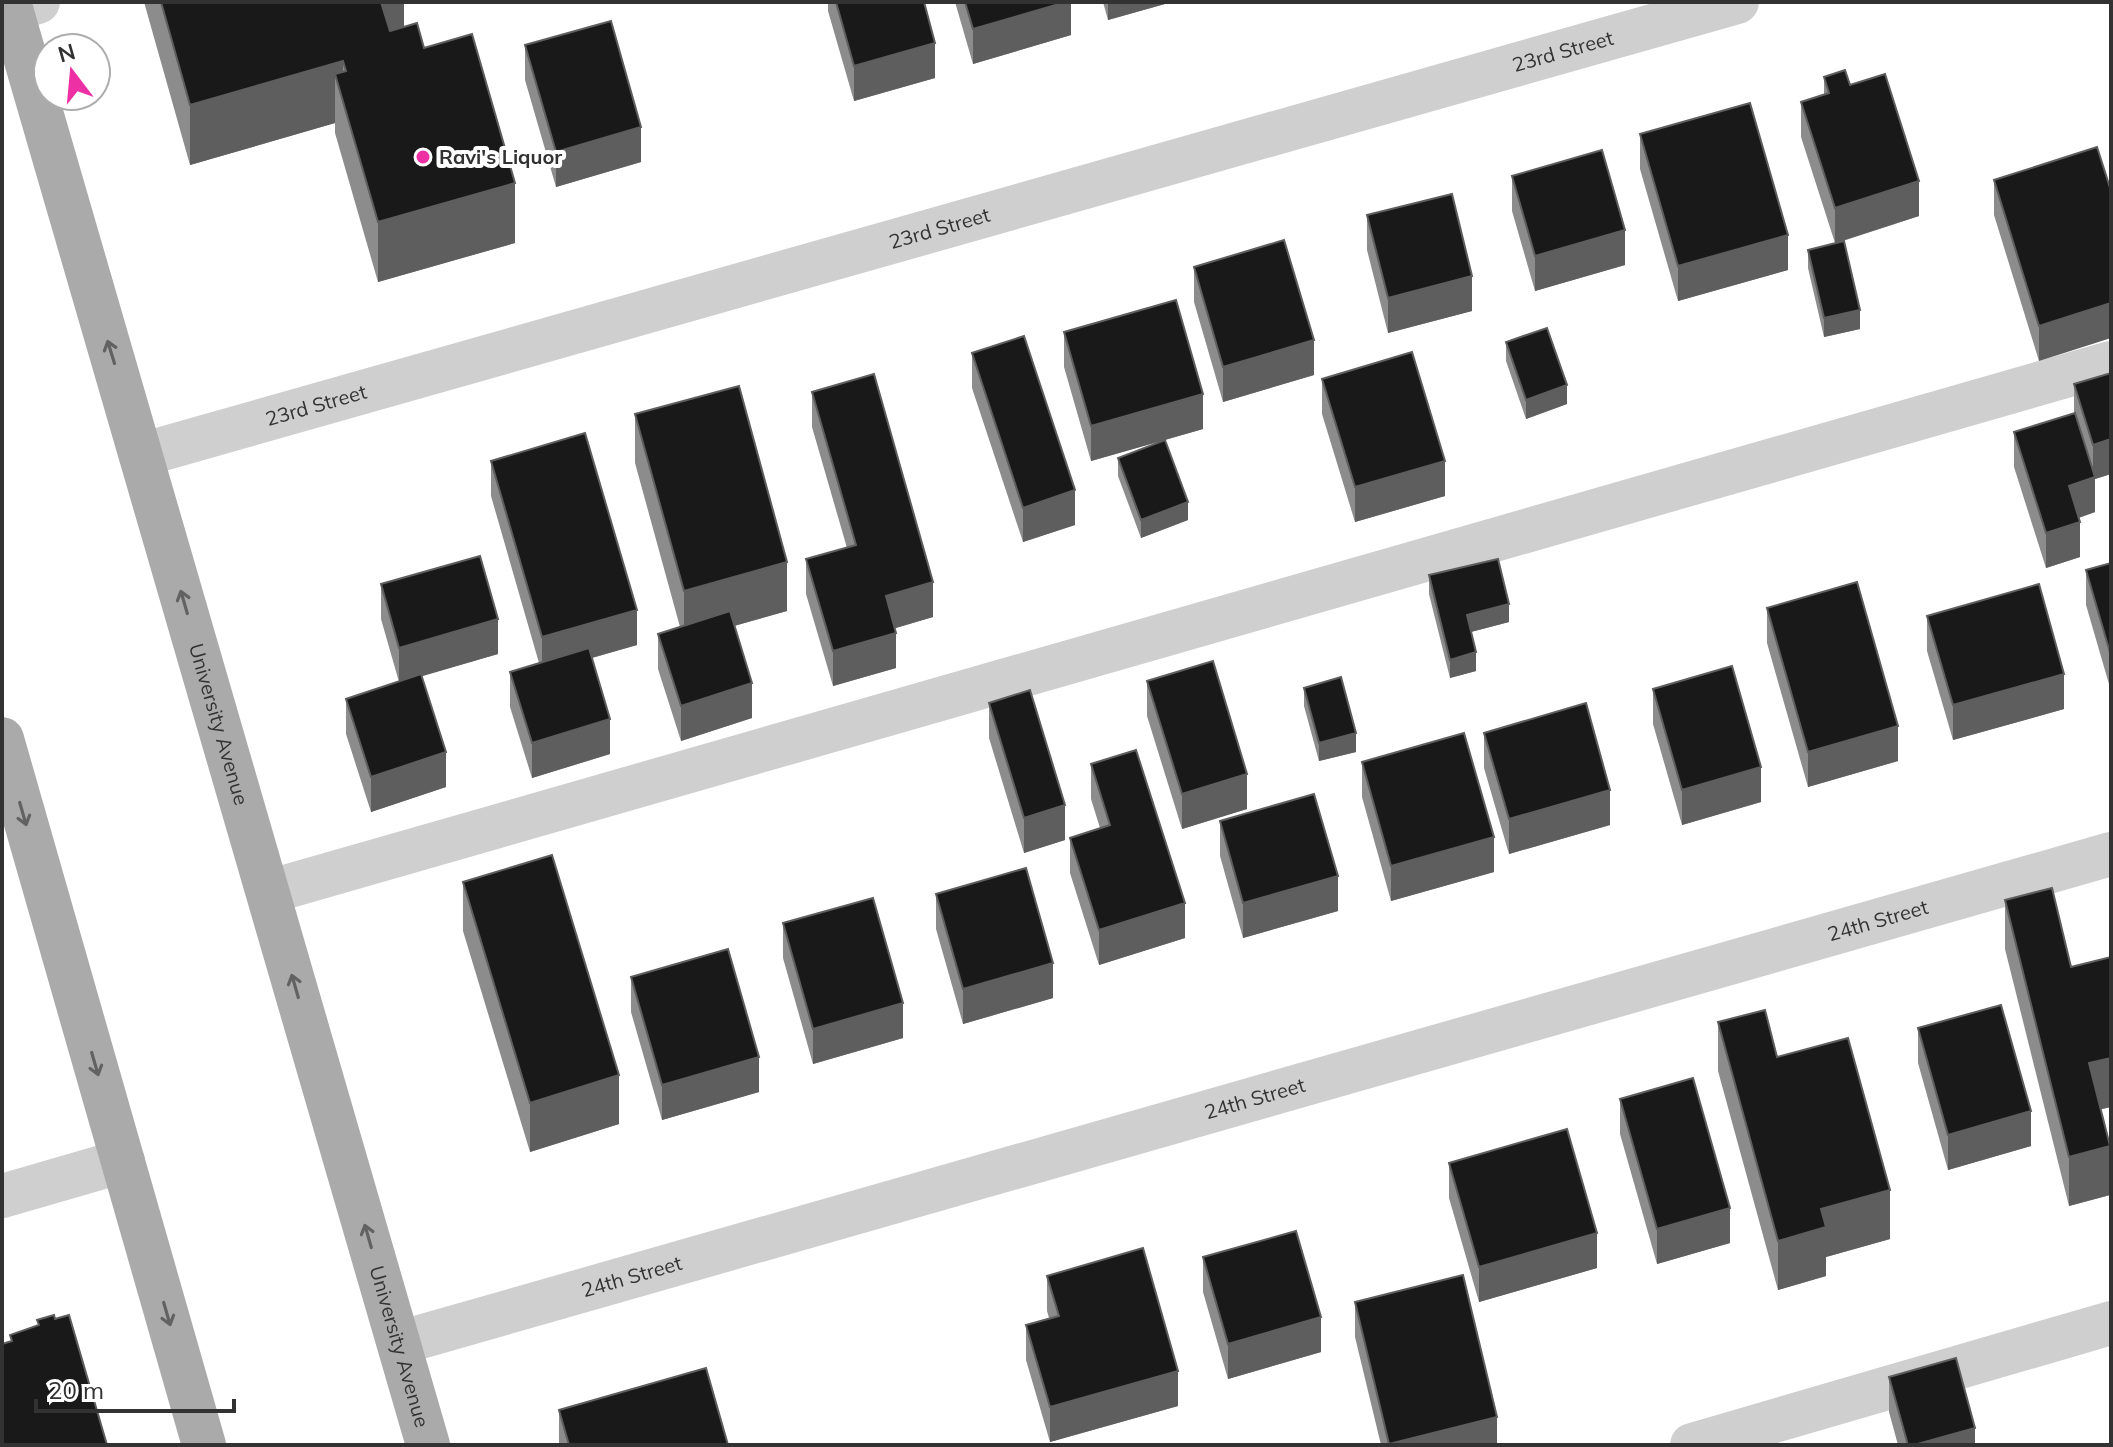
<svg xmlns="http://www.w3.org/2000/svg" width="2113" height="1447" viewBox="0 0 2113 1447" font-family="Mulish,sans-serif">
<rect width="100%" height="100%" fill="#fff"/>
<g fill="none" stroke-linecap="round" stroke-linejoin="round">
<g stroke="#cfcfcf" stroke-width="44">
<path d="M11,10L38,2"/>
<path id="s1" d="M141,455L1737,2"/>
<path d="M268,892L2111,363"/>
<path d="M2,1196L123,1161"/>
<path id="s2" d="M399,1343L2111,854"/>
<path d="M1692,1445L2111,1323"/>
</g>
<g stroke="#aaa" stroke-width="44">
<path id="s3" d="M9,2L428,1445"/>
<path d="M2,739L204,1445"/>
</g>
</g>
<path fill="#8c8c8c" d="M144,2H404V27L424,48L515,243L378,282L335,133V123L190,165Z
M828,2H924L935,78L854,101L828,11Z
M955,2H1071V35L973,64Z
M1103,2H1172L1108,20Z
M525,45L641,162L556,187L525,80Z
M1824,77L1850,85L1919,216L1840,242L1860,329L1824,337L1808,268V250L1835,243L1801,137V102L1824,94Z
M1640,134L1788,270L1678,301L1640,169Z
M2097,147L2039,361L1994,215V180Z
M1512,176L1625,265L1535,291L1512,211Z
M1367,215L1472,311L1388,333L1367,250Z
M1194,267L1314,375L1223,402L1194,302Z
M1064,332L1203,429L1165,440L1188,520L1141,538L1118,476V458L1165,440L1091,461L1064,367Z
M1506,342L1567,404L1526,419L1506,361Z
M972,353L1075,525L1023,542L972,388Z
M2111,373V474L2095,479V512L2079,518L2080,557L2046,568L2014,467V432L2074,413V384Z
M1322,379L1445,496L1355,522L1322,414Z
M812,392L933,617L895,628L896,668L833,686L806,594V559L847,548L812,427Z
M635,414L787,611L734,626L752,718L681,741L658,669V634L680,627L635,463Z
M491,461L637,645L592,658L610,754L532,778L510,707V672L539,663L491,496Z
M2111,563V691L2086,605V570Z
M1429,575L1509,622L1471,632L1476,671L1450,678L1429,594Z
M381,584L498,654L421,676L446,787L371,812L346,734V699L399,682L381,619Z
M1767,608L1898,761L1808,787L1767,643Z
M1927,616L2064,709L1953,740L1927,651Z
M1147,681L1247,809L1182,829L1147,716Z
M1304,688L1356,752L1319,761L1304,706Z
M1653,689L1761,802L1682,825L1653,724Z
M989,703L1065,840L1024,853L989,738Z
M1484,733L1610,825L1509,854L1484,768Z
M1362,762L1494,872L1391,901L1362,797Z
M1091,764L1185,938L1099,965L1070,873V838L1100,828L1091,799Z
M1220,821L1338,911L1243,938L1220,856Z
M463,882L619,1124L530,1152L463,931Z
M936,894L1053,998L963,1024L936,929Z
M2005,900L2071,967L2111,1107L2101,1109L2110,1195L2069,1206L2005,949Z
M783,923L903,1038L813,1064L783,958Z
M631,977L759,1092L662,1120L631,1012Z
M1718,1022L1777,1057L1890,1239L1826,1257V1276L1778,1290L1718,1071Z
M1918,1028L2031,1146L1948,1170L1918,1063Z
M1620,1099L1730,1243L1657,1264L1620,1134Z
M1449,1163L1597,1268L1479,1302L1449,1198Z
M1203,1257L1321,1352L1228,1379L1203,1292Z
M1047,1276L1178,1406L1050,1442L1026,1360V1325L1049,1318L1047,1311Z
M1355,1302L1497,1445H1381L1355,1337Z
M1889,1377L1975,1445H1898L1889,1412Z
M559,1410L728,1445H559Z"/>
<path fill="#5e5e5e" d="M377,2H404V40L377,47Z
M1066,2H1071V35L973,64V29Z
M1108,2H1172L1108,20Z
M935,43V78L854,101V66Z
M343,61V101L335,74V123L190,165V105Z
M641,127V162L556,187V152Z
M1919,181V216L1835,243V208Z
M515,183V243L378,282V222Z
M1625,230V265L1535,291V256Z
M1788,235V270L1678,301V266Z
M1472,276V311L1388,333V298Z
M2111,303V338L2039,361V326Z
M1860,310V329L1824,337V318Z
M1314,340V375L1223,402V367Z
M1567,385V404L1526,419V400Z
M1203,394V429L1091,461V426Z
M2111,439V474L2095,479V512L2069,521V486L2093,478V445Z
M1445,461V496L1355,522V487Z
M1075,490V525L1023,542V508Z
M1188,502V520L1141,538V520Z
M2080,522V557L2046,568V533Z
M787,562V611L684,640V591Z
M933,582V617L886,631V596Z
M1509,604V622L1467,633V615Z
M637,610V645L542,672V637Z
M498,619V654L399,683V648Z
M896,633V668L833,686V651Z
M1476,652V671L1450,678V660Z
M2064,674V709L1953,740V705Z
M752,683V718L681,741V706Z
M610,719V754L532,778V743Z
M1898,726V761L1808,787V752Z
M1356,733V752L1319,761V743Z
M446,752V787L371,812V777Z
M1761,767V802L1682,825V790Z
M1247,774V809L1182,829V794Z
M1610,790V825L1509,854V819Z
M1065,805V840L1024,853V818Z
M1494,837V872L1391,901V866Z
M1338,876V911L1243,938V903Z
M1185,903V938L1099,965V930Z
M1053,963V998L963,1024V989Z
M903,1003V1038L813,1064V1029Z
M759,1057V1092L662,1120V1085Z
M2111,1058V1107L2089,1112V1063Z
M619,1075V1124L530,1152V1103Z
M2031,1111V1146L1948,1170V1135Z
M2110,1146V1195L2069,1206V1157Z
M1890,1190V1239L1826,1257V1276L1778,1290V1241L1821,1209Z
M1730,1208V1243L1657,1264V1229Z
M1597,1233V1268L1479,1302V1267Z
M1321,1317V1352L1228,1379V1344Z
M1178,1371V1406L1050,1442V1407Z
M1497,1417V1445H1389V1444Z
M1975,1428V1445H1914Z"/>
<path fill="#191919" stroke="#5e5e5e" stroke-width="2" d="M161,2H381L390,31L417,23L424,48L472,34L515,183L378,222L335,74L346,71L343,61L190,105Z
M836,2H924L935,43L854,66Z
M965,2H1066L973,29Z
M611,21L641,127L556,152L525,45Z
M1845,70L1850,85L1885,74L1919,181L1835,208L1801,102L1829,93L1824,77Z
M1750,103L1788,235L1678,266L1640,134Z
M2097,147L2111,191V303L2039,326L1994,180Z
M1602,150L1625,230L1535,256L1512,176Z
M1452,194L1472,276L1388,298L1367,215Z
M1284,240L1314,340L1223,367L1194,267Z
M1844,241L1860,310L1824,318L1808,250Z
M1176,300L1203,394L1091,426L1064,332Z
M1547,328L1567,385L1526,400L1506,342Z
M1024,336L1075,490L1023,508L972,353Z
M1412,352L1445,461L1355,487L1322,379Z
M2111,373V439L2093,445L2074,384Z
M874,374L933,582L886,596L896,633L833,651L806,559L856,545L812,392Z
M739,386L787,562L684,591L635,414Z
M2075,413L2095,477L2069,486L2080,522L2046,533L2014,432Z
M585,433L637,610L542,637L491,461Z
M1165,440L1188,502L1141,520L1118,458Z
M480,556L498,619L399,648L381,584Z
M1498,559L1509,604L1467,615L1476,652L1450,660L1429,575Z
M2111,563V656L2086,570Z
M1857,582L1898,726L1808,752L1767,608Z
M2039,584L2064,674L1953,705L1927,616Z
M730,611L752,683L681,706L658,634Z
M589,648L610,719L532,743L510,672Z
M1213,661L1247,774L1182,794L1147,681Z
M1732,666L1761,767L1682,790L1653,689Z
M421,674L446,752L371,777L346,699Z
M1341,677L1356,733L1319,743L1304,688Z
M1030,690L1065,805L1024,818L989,703Z
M1586,703L1610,790L1509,819L1484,733Z
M1464,733L1494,837L1391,866L1362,762Z
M1136,750L1185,903L1099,930L1070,838L1110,825L1091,764Z
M1314,794L1338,876L1243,903L1220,821Z
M552,855L619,1075L530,1103L463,882Z
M1026,868L1053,963L963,989L936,894Z
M2052,888L2071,967L2111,957V1058L2089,1063L2110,1146L2069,1157L2005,900Z
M873,898L903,1003L813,1029L783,923Z
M728,949L759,1057L662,1085L631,977Z
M2001,1005L2031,1111L1948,1135L1918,1028Z
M1765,1010L1777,1057L1848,1038L1890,1190L1821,1209L1826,1227L1778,1241L1718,1022Z
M1693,1078L1730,1208L1657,1229L1620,1099Z
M1567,1129L1597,1233L1479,1267L1449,1163Z
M1296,1231L1321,1317L1228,1344L1203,1257Z
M1143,1248L1178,1371L1050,1407L1026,1325L1059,1316L1047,1276Z
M1463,1275L1497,1417L1389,1444L1355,1302Z
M54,1315L55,1319L69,1315L107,1445H2V1344L12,1341L10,1335L39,1325L37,1320Z
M1956,1358L1975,1428L1914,1445H1908L1889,1377Z
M706,1368L728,1445H569L559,1410Z"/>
<defs><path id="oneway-shaft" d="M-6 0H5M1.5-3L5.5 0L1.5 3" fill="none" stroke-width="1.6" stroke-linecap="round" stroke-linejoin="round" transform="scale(2)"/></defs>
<g stroke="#626262">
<use href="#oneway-shaft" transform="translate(111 352) rotate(-107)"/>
<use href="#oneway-shaft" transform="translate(184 602) rotate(-106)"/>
<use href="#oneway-shaft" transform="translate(23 814) rotate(74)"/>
<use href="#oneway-shaft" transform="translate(295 986) rotate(-106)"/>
<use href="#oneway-shaft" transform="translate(95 1064) rotate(74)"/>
<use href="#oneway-shaft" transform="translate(368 1236) rotate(-106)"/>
<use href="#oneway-shaft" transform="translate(167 1314) rotate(74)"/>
</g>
<circle fill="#ed30a3" stroke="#fff" stroke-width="3" cx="423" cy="157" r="8"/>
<g text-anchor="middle" stroke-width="8" stroke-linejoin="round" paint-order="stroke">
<g font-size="20" fill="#323232" stroke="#fff">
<text dy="7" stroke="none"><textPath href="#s1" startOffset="1478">23rd Street</textPath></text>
<text dy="7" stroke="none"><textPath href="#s1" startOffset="830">23rd Street</textPath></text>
<text dy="7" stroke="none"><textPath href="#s1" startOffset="182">23rd Street</textPath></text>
<text dy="7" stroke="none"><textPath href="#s3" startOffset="752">University Avenue</textPath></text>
<text dy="7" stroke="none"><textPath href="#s2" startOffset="1538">24th Street</textPath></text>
<text dy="7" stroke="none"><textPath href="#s2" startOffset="890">24th Street</textPath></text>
<text dy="7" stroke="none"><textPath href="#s2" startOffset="242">24th Street</textPath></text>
<text dy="7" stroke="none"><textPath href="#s3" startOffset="1400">University Avenue</textPath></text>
</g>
<g font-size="20" font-weight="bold" fill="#323232" stroke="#fff" text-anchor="start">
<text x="439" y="164">Ravi's Liquor</text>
</g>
</g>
<rect width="2113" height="1447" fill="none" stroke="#323232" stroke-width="8"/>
<g transform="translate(72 72) rotate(344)"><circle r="38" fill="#ffffff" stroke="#adadad" stroke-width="2"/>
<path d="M0-6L14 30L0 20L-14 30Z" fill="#ed30a3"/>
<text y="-12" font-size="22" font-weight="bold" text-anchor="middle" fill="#323232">N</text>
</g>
<path d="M36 1399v12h198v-12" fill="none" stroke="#323232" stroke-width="4"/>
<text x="48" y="1399" font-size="24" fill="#323232" stroke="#ffffff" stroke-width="6" paint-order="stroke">20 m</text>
</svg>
